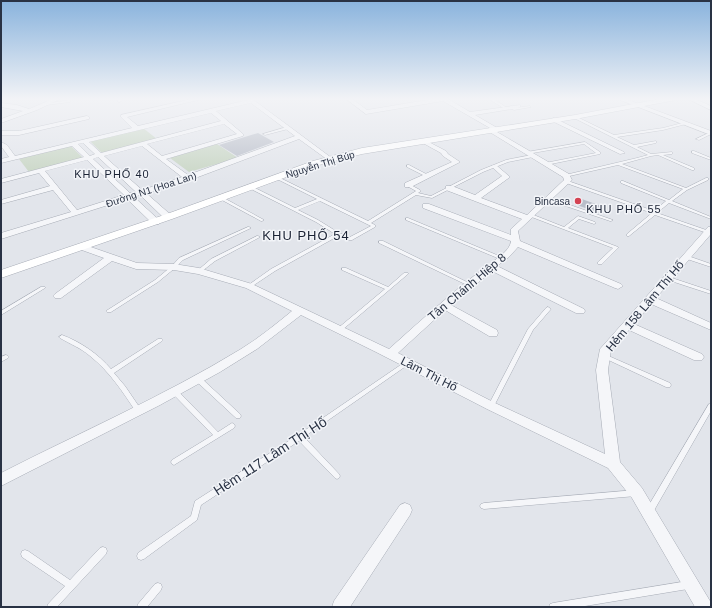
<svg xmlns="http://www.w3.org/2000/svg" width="712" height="608" viewBox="0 0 712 608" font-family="Helvetica,sans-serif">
<rect width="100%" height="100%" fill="#e2e5eb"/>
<path fill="#c7d5c3" d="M143,128L157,139L102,153L90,141Z
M217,144L238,158L189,172L170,158Z
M71,146L83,158L29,172L19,159Z"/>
<path fill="#b9bec9" d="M258,133L274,142L237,156L219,145Z
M579,198L604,207L596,212L577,205Z"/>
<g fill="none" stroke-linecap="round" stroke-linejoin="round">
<defs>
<path id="lane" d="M121,98H124L120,102H118V100Z
M493,99H494L507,108L505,109L492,101V100Z
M69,100H70V102L46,105L45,104Z
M511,106L515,108L530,106L531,107L514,110L510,108V107Z
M575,116L614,135L663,128L686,122V124L663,130L617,137L634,145L656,141V143L637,147L651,154L672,152V154L663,155L694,168V170H692L658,155L651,156L622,164L686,188L706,178H708V180L687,190L672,201L711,217V219L669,203L657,213L709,231V233H707L655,215L629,236H627V234L652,213L566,183V181H568L654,211L666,201L621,183V181H623L669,200L683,189L618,165L565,177V175L637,158L648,155L574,118V117Z
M287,127L288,128V129L265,135L263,134Z
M711,132V134L699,140L696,139Z
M585,142L600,152V154L546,165L544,164L545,163L596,153L584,144L527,154L525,153L527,152Z
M692,151H694L711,158V160L692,153Z
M532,155L534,156L533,157L508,162L483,172L432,198L416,195L371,223L375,225V227L352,240H348L338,236L275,271L251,287H247V286L271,269L335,234L316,222L249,188V186H251L295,208L317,199L275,178L278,177L368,221L416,191L407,186V184H409L420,190L421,191L418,193L431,196L481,170L506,160ZM320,201L371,226L350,237L339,233L318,220L298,210Z
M407,165H409L428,175L425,176L407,167Z
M220,197H222L264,220L262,221H261L220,199Z
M548,198H550L613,220L611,221H610L548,200Z
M529,214H531L564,227L578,216L595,222L596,223L594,224L579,219L568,228L618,247V248L602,264H598V262L613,248L529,216Z
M406,218H408L504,258V259H500L406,220Z
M248,227H249L251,228L183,260L175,268L158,282L111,312H107L106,311L155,280L172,266L179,258Z
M257,236H258L260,237L215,261L201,272H197V271L211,259Z
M379,241H383L471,284V285H467L379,243Z
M684,256H688L711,264V267L684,258Z
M342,268H346L388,287L404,273H408V274L341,331H337L336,330L337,329L385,289L342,270Z
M665,277H669L711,291V294L665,279Z
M41,287H45V288L1,315V311Z
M548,307L551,309L533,330L493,408H489L488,406L528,329L546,308Z
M62,335C81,342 98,354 111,369L158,339H162L163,340L162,341L114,373L125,386L140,408L141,410L140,412H136C123,392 109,371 90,356C81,348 70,344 60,338L59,337Z
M604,354L670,383L671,385L670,387H666L602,357L601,356L602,355Z
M6,355L8,356L9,357L8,358L1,362V357Z
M407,361L409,362L410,363L409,364L304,437L339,474L340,476L339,478L337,479L335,478L299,441L201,505L197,520L144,559L141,560L138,559L137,556L138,553L191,516L195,501L298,435L405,362Z
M196,377H200L240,414L241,416L240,418H236L196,381L195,379Z
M173,390H177L218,432L232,423L234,424L235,426L234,428L174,465L172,464L171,462L172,460L213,435L173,394L172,392Z
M709,404H711V411L652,514L649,515L646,514L645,512L646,510Z
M636,490L639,491L640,493L639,495L636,496L484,509L481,508L480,506L481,504L484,503Z
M103,547L106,548L107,551L106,554L57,607H47L48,604L65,586L22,557L21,554L22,551L25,550L28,551L70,580L100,548Z
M688,581L691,582L692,585L691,588L688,589L579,607H549L550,604L553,603Z
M158,583L161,584L162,587L161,590L147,607H137L138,604L155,584Z"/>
<path id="street" d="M55,98H62L37,110L1,123V119L23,111L1,107V103L17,105L29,109Z
M196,98H206L127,117L138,126L248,100L245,98H251L333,159L328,160L299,139L190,180L146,193L171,215V219H165L140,195L134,197L159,220V224H153L127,199L1,239V233L71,212L53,190L1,204V200L50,186L39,173L1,183V179L84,157L72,146L1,163V159L9,157L1,146V142L7,145L15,156L132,128L121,117V115ZM251,103L295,136L188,175L166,159L243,136V134L216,111ZM211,113L221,121L101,153L89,142ZM224,124L237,134L162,156L147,144ZM83,143L95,154L90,156L78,144ZM142,146L182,177L142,190L104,156ZM98,157L136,192L130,193L93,159ZM87,160L124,195L77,210L45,171Z
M345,98H351L367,110L439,98H451L448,99L470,112L520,105V107L518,108L475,115L499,129L500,130L497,132L569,174L572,180L518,231L520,241L621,284L623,286L618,289L615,288L518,247L509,257L497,266L584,309L585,311L584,313H576L492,271L451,305L497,330L498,333L497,336H489L445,310L398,353L495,403L605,454L596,370L600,349L708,227H711V234L656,298L711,323V330L651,304L634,324L702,354L704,357L702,360H694L629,330L611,350L608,370L620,462L642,488L710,601L711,607H695L632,498L608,468L487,409L376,352L301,315L257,349L220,372L160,405L1,486V473C81,432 164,396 241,349C259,338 276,324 292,311L246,288L198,274L174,270L136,269L112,261L61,298H55L53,296L55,294L104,258L79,249L78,247L79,245H85L137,263L174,264L199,268L252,284L389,349C421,320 454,291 488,265C496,259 510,251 511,241L423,208V204H429L511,235V229L522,219L446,190V186H452L475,195L502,176L491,166L496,165L510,177L481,198L527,215L564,180L563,177L488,131L487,130L490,128L443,101L366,114Z
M615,98H623L711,131V135Z
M686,98H693L711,106V110Z
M87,116L89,117V119L19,135H1V131H19Z
M554,118L624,152L625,153L620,154L552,121V119Z
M421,140H425L446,151L448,154L460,162L411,187H405V183L452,162L443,156L441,153L421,142Z
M405,503L410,505L412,510L410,515L350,607H332L334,601L400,505Z"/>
<path id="secondary" d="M665,98H680L676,100L575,119L362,154L319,165L172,219L1,278V270L164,215L313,161L362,148L575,115Z"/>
</defs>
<use href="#lane" stroke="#a7acb6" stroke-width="1"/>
<use href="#street" stroke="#a7acb6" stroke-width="1"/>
<use href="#secondary" stroke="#a7acb6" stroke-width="1"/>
<use href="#lane" fill="#f5f6f9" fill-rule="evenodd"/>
<use href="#street" fill="#f5f6f9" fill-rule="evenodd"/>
<use href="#secondary" fill="#fff" fill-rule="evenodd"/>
</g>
<linearGradient id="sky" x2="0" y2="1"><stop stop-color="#89b3dd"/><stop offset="0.54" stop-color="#f2f3f6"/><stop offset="1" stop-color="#f2f3f6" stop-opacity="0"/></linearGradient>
<rect width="712" height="183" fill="url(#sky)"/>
<circle fill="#d44353" stroke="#f2f4f8" stroke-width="1.5" cx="578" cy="201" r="4"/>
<g text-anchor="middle" stroke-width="3" stroke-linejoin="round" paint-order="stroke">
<g font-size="10" fill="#293244" stroke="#f2f4f8">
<text transform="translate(320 164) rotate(-17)" y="4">Nguyễn Thị Búp</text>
<text transform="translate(151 189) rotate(-18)" y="4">Đường N1 (Hoa Lan)</text>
</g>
<g font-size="10" fill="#293244" stroke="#f2f4f8" text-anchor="end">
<text x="570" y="205">Bincasa</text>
</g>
<g font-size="11" letter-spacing="1" fill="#1b2335" stroke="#f2f4f8">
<text x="112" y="178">KHU PHỐ 40</text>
<text x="624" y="213">KHU PHỐ 55</text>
</g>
<g font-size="12" fill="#293244" stroke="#f2f4f8">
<text transform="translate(467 287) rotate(-40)" y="4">Tân Chánh Hiệp 8</text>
<text transform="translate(645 306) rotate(-50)" y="4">Hẻm 158 Lâm Thị Hố</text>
<text transform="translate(429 374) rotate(27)" y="4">Lâm Thị Hố</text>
</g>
<g font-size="13" letter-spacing="1" fill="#1b2335" stroke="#f2f4f8">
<text x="306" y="240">KHU PHỐ 54</text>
</g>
<g font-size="14" fill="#293244" stroke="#f2f4f8">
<text transform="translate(270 456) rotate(-33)" y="5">Hẻm 117 Lâm Thị Hố</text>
</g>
</g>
<rect width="712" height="608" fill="none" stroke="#293244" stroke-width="4"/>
</svg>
